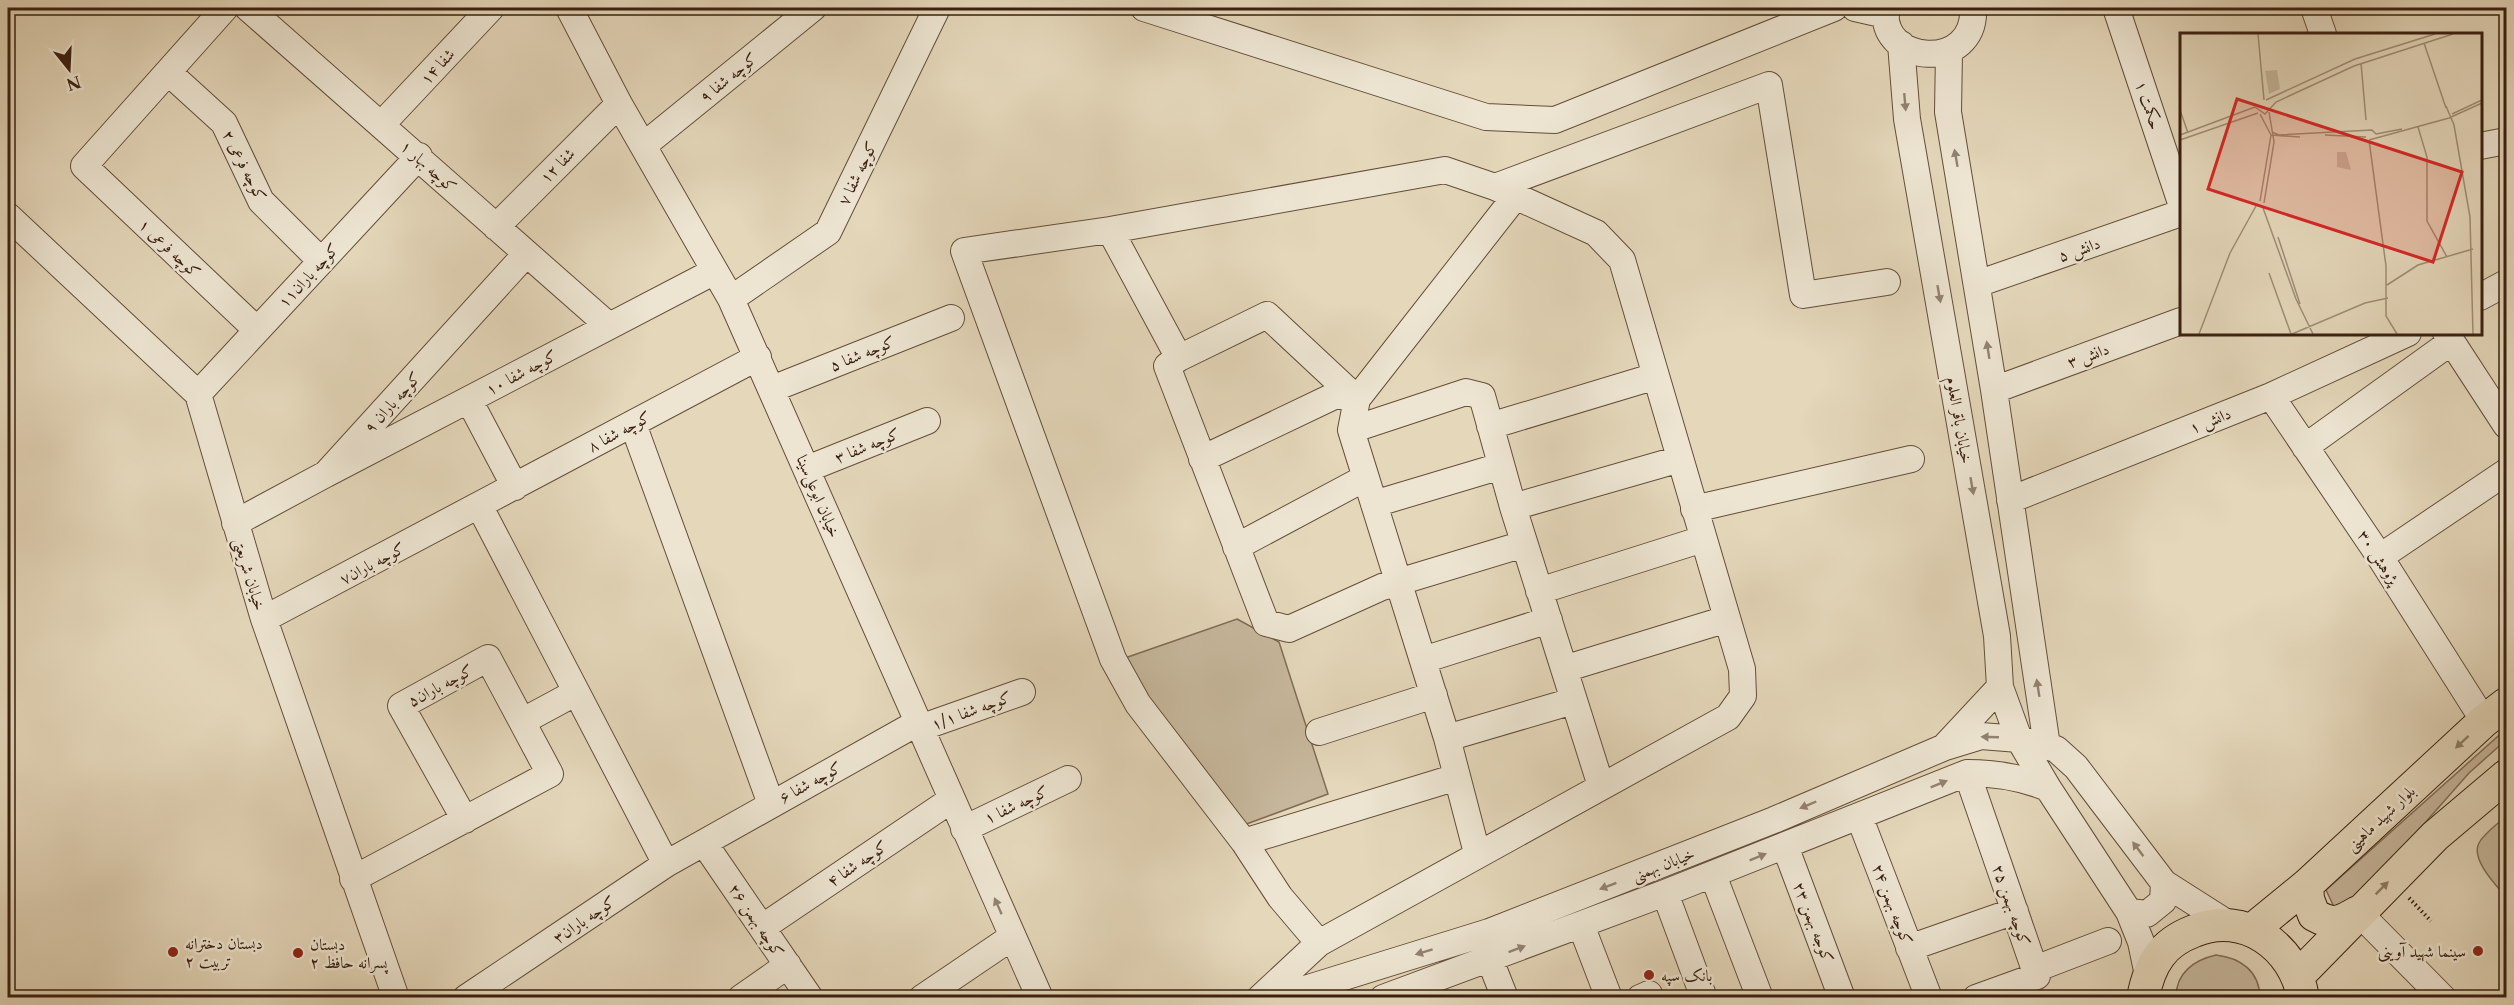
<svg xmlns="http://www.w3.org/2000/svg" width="2514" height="1005" viewBox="0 0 2514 1005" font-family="'Libre Caslon Text',Amiri,serif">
<rect width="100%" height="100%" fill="#e4d7ba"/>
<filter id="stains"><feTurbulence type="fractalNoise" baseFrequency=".00333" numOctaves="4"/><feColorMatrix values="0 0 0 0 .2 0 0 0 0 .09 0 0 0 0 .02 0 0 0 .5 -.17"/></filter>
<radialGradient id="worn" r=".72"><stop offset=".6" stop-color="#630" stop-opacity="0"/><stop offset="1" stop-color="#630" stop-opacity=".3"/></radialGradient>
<path fill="#c7b89d" stroke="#806c56" stroke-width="1.5" d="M1237,619L1279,642L1328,794L1241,826L1146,694L1125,658Z
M2506,729V740L2469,773L2346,912L2334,907L2326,890Z
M2506,816V897C2497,886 2470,859 2479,843C2484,833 2498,824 2506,816Z
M2216,955C2241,958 2259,971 2260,997H2176C2176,973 2194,960 2216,955Z"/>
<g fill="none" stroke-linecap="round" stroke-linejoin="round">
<defs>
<path id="minor" d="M225,8L84,166L257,330
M248,8L609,326
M569,8L619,104L731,299L1040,998
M1144,8L1486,117L1555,120L1834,8
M1855,8L1886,15
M1886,8C1878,66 1977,72 1973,8
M2116,8L2181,203
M2314,8L2323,34
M1901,44L1907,119L1997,636L2000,687L2019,739L2048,788L2129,912L2141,942L2148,975
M1949,51L1948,112L1994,390L2047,746
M168,72L224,123L261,201L321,261
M382,124L491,8
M643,146L813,8
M2480,146L2506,141
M1495,187L1769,85L1803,295L1887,282
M8,216L198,394L264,619L396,998
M496,227L619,104
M1110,230L1179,358L1167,366L1266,623L1289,629L1382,587L1524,544
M1977,284L2181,213
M2480,297L2506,283
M731,299L828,232L937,8
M2446,333L2506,425
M1179,358L1267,315L1357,399
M772,389L951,318
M1994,390L2181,321
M198,394L419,156
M2271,396L2380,557L2484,721
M469,400L515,487
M633,424L771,804
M1490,426L1656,376
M1351,430L1466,392L1482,396L1513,507L1601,786
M2305,447L2451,342
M1202,459L1336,395L1357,399
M807,469L927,421
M326,474L715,271
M2010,500L2271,396L2408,333
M1374,504L1501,466
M480,507L666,864
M1513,507L1680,459
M1694,509L1911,459
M235,523L326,474L526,254
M1236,547L1365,478
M2380,557L2506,472
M1539,591L1703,539
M264,619L758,357
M1423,660L1549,620
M1564,669L1727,619
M523,721L575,693
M920,728L1022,692
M1319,732L1434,695
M1447,738L1573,701
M1945,746L2000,687
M1967,773L2037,976L1976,998
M1859,816L1929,998
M964,829L1068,779
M1244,842L1457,777
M704,843L810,998
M1785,846L1842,998
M1477,853L1447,738L1351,430L1357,399L1515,197
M1713,875L1760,998
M353,879L550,774L488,658L401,706L465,820
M1665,893L1704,998
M2129,912L2147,914L2163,901L2164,883
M2358,912L2443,998
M1581,925L1609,998
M763,927L951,800
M1909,948L2015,911
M1490,960L1505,998
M2035,969L2108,941
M466,998L666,864L917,723
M741,998L788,965
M922,998L1012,937
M1260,998L1319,943L1728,717L1743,696L1742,669L1622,260L1596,233L1495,187L1445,170L1110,230L964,251L1113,659L1138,704L1244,842L1280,897L1319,943
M1276,998L1489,932L1774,820L1945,747L1981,736L2019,739L2056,749L2076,767L2164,883L2230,925
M1383,998L1665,893L1967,773C1996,773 2021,777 2048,788
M1640,998L1649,994L1650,998"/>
<path id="major" d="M2307,885L2308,899L2314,915C2334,926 2339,923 2358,912
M2252,930L2307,885L2484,721L2506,704
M2298,976L2435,836L2506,776
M2143,998C2146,982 2150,968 2160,955C2168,944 2181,936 2194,931C2244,910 2295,947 2303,998"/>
</defs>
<use href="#minor" stroke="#644e3a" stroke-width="28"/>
<use href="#major" stroke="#392010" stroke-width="34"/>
<path stroke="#392010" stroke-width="4" stroke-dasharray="1.5 3" stroke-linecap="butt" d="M2409,898L2431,921"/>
<use href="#minor" stroke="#ede5d2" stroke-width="26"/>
<use href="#major" stroke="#e4d7ba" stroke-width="32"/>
</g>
<defs><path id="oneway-solid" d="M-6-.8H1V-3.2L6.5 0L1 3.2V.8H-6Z" transform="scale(1.5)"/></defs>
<g fill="#938271">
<use href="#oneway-solid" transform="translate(1905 102) rotate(85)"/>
<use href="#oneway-solid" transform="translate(1956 158) rotate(-100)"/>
<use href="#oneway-solid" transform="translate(1939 294) rotate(80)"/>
<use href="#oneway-solid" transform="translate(1988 350) rotate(-99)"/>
<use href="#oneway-solid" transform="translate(1972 486) rotate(80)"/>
<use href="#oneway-solid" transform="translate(2038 688) rotate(-99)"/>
<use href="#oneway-solid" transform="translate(1990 737) rotate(-178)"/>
<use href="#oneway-solid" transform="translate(1939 784) rotate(-22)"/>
<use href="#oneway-solid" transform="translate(1808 805) rotate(157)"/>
<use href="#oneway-solid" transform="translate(2138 849) rotate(-127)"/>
<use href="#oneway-solid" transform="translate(1758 857) rotate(-22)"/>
<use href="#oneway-solid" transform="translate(1608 886) rotate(159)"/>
<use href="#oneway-solid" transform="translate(998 906) rotate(-114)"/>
<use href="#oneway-solid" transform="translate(1517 949) rotate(-21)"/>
<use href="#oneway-solid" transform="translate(1424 952) rotate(163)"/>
</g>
<g fill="#8e7c65">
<use href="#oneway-solid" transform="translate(2462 742) rotate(137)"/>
<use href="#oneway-solid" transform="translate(2382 888) rotate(-45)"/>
</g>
<g fill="#8f2418" stroke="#ede5d2" stroke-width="2">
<circle cx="2478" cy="951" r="6"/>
<circle cx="173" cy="952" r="6"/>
<circle cx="298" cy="953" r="6"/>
<circle cx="1649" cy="975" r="6"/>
</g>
<g text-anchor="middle" stroke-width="5" stroke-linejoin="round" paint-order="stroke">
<g font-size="16" fill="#392010" stroke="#ede5d2">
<text transform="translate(437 66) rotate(-47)" y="6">شفا ۱۴</text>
<text transform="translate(728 77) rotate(-39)" y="6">کوچه شفا ۹</text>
<text transform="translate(2149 105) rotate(72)" y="6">حکمت ۱</text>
<text transform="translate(245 165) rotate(63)" y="6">کوچه فرعی ۲</text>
<text transform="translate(557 165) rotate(-45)" y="6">شفا ۱۲</text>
<text transform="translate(429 166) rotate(42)" y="6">کوچه بهار ۱</text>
<text transform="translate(857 173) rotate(-64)" y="6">کوچه شفا ۷</text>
<text transform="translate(170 248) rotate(43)" y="6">کوچه فرعی ۱</text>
<text transform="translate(2079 249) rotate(-19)" y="6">دانش ۵</text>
<text transform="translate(308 275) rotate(-47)" y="6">کوچه باران۱۱</text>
<text transform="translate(862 353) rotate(-22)" y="6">کوچه شفا ۵</text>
<text transform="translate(2088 355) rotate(-20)" y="6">دانش ۳</text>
<text transform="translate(521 372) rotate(-28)" y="6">کوچه شفا ۱۰</text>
<text transform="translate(392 402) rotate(-48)" y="6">کوچه باران ۹</text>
<text transform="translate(1960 420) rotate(80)" y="6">خیابان باقر العلوم</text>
<text transform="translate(2210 420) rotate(-22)" y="6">دانش ۱</text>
<text transform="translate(619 431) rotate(-28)" y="6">کوچه شفا ۸</text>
<text transform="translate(867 445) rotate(-22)" y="6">کوچه شفا ۳</text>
<text transform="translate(819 496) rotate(67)" y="6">خیابان ابوعلی‌سینا</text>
<text transform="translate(2379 557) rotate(57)" y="6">پژوهش ۳۰</text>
<text transform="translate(372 563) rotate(-28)" y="6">کوچه باران۷</text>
<text transform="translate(250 574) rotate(73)" y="6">خیابان شریعتی</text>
<text transform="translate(440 685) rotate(-28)" y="6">کوچه باران۵</text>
<text transform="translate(971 710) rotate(-20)" y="6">کوچه شفا ۱/۱</text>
<text transform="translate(810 782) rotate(-29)" y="6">کوچه شفا ۶</text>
<text transform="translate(1016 804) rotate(-25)" y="6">کوچه شفا ۱</text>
<text transform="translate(2380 818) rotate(-43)" y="6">بلوار شهید ماهینی</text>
<text transform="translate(857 863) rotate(-34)" y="6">کوچه شفا ۴</text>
<text transform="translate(1663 864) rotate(-21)" y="6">خیابان بهمنی</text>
<text transform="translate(1893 904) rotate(69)" y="6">کوچه بهمن ۲۴</text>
<text transform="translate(2012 905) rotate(71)" y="6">کوچه بهمن ۲۵</text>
<text transform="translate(584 919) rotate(-34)" y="6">کوچه باران۳</text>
<text transform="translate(757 920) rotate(56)" y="6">کوچه بهمن ۲۶</text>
<text transform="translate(1814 922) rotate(69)" y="6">کوجه بهمن ۲۳</text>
</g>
<g font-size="16" fill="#392010" stroke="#ede5d2" text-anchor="start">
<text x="185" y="949">دبستان دخترانه<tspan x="185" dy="18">تربیت ۲</tspan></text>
<text x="310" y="950">دبستان<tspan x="310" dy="18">پسرانه حافظ ۲</tspan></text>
<text x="2466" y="957" text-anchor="end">سینما شهید آوینی</text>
<text x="1661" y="981">بانک سپه</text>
</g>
</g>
<g transform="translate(2180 33)">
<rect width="302" height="302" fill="#e4d7ba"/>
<path d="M97,37L100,56L89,61L85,38ZM157,119H166L171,137L157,134Z" fill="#c7b89d"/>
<path fill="none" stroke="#a08e76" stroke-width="1.5" d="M78,1L84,67M244,10L266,75M181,30L186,87M86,67L175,26L255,1M266,73L274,92L290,184L293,301M75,74L85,81L96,69L174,33L273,1M0,77L8,100M80,81L91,102M272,81L302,67M238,94L247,124V188L267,224M92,99L99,102L192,97L196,101M196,101L222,96M0,102L75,74M91,102L120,104M145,102L186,104M0,107L78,80M189,107L206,233V283L217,301M189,107L269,85L302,70M80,168L91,102M84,170L94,109L89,79M83,175L116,266L133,301M98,204L120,271M89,240L111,301M207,252L238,232L293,216M19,301L50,220L76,173M112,301L185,270L208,265"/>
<path fill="#d62828" fill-opacity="0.15" stroke="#d62828" stroke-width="3" d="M57,66L282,139L253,229L28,156Z"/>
<rect width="302" height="302" fill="none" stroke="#392010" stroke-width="3"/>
</g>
<rect width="2514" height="1005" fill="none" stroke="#e4d7ba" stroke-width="30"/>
<rect x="9" y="9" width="2496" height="987" fill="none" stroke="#392010" stroke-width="3"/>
<rect x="15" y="15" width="2484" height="975" fill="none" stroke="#392010" stroke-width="1.5"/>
<g transform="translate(69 69) rotate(162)" stroke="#ede5d2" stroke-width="4.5" paint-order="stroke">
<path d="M0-4.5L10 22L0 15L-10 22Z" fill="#392010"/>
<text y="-9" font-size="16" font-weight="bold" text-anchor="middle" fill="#392010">N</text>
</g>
<rect width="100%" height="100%" filter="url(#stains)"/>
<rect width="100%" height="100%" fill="url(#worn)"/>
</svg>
